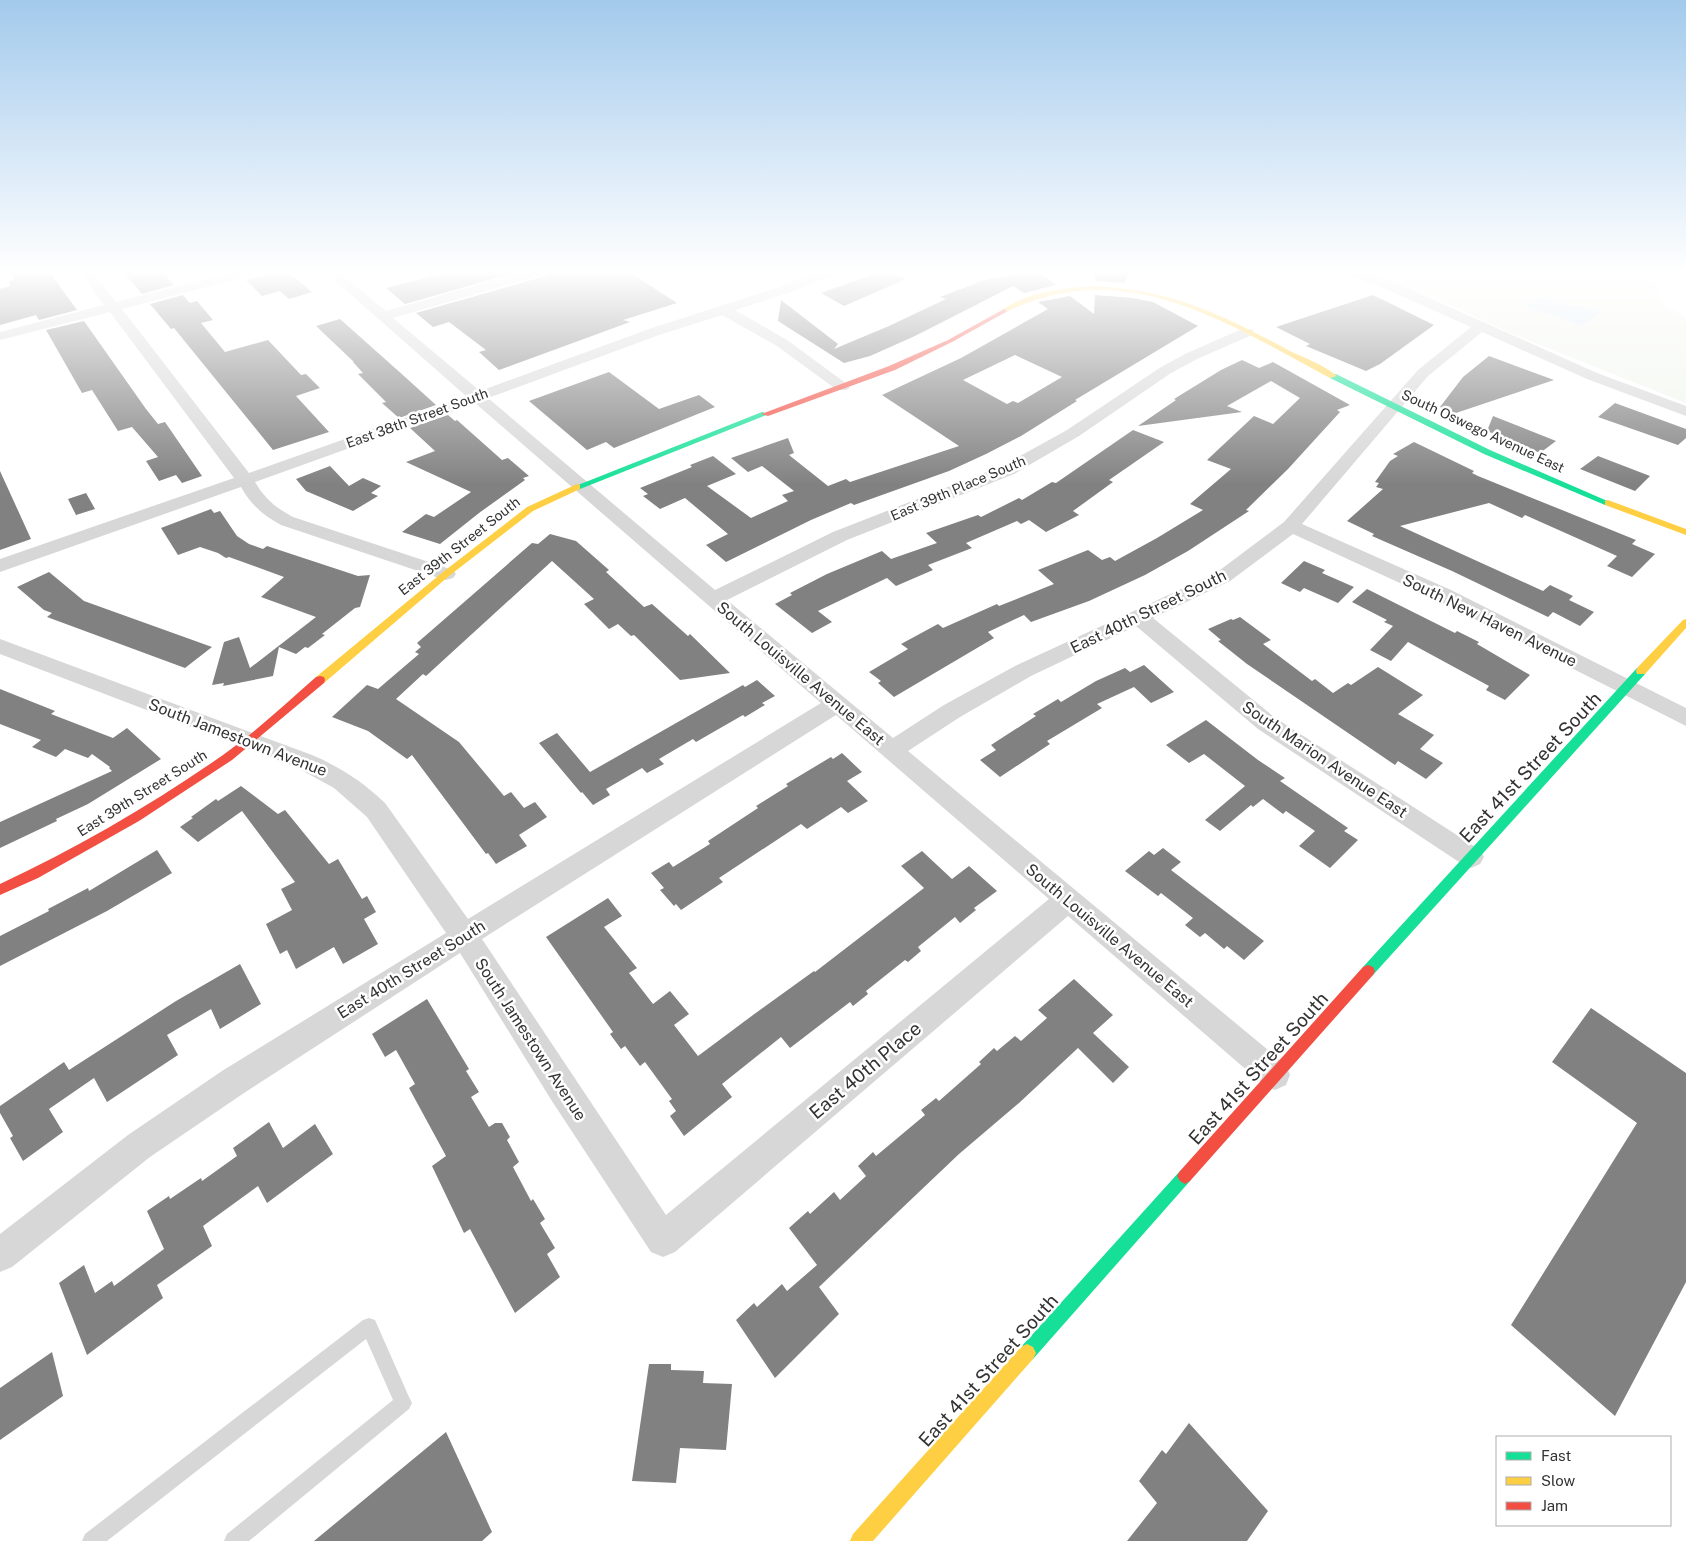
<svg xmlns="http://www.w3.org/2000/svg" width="1686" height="1541" viewBox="0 0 1686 1541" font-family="'Public Sans',sans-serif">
<rect width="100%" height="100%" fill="#fff"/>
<path fill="#f1f5ed" d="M1365,270H1646L1667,307L1686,317V403L1508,332L1434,298Z"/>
<path fill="#ddebf3" d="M1540,297L1573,307L1577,305L1601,313L1582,326L1524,306Z"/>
<path fill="#818181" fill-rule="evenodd" d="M9,270H48L77,310L39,320L36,315L0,325V289L10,286L9,281L15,279Z
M126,270H160L174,285L142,294L125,274L129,273Z
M286,270L312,292L289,299L280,291L262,296L246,280Z
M457,270H524L405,304L386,288Z
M551,270H626L677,303L623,320L630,322L499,370L479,352L486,350L449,322L433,327L416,313L549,275Z
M1036,270L1056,285L1024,293L1013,286L915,336L870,356L844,363L778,321L781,300L838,344L834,349L889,326L946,299L940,297L984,280Z
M1096,270H1131L1124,283L1095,281Z
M882,271L906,279L844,306L821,293Z
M183,295L190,303L197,301L213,320L201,323L225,352L268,340L301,375L306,374L320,388L296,396L329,432L273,450L174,328L171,329L150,304Z
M1095,295L1133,298L1153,302L1198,326L1075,400L1077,401L1021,436L986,454L949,471L854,505L851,503L811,520L726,562L706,545L728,534L685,498L660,509L643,496L648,494L640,488L692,467L690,465L713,456L736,474L707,486L751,518L788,501L782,495L794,491L762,466L748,472L731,458L788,438L794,453L789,455L828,486L846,479L850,482L959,446L882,395L961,358L1048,309L1038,302L1070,296L1094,314ZM1015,355L1062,377L1018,403L1013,401L1007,404L963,380Z
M1373,295L1434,325L1380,364L1366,371L1306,346L1310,344L1276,327Z
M340,319L404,376L436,405L399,418L382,403L386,402L358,374L363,373L353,362H354L316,326Z
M84,321L146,409L158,424L165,422L202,476L182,483L176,475L159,481L146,461L158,457L132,427L118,431L92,390L82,393L46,330Z
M1489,356L1554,380L1453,414L1440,407L1463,377Z
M1242,360L1259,368L1273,362L1350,405L1337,410L1340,412L1288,469L1246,510L1249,511L1188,551L1145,575L1089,601L1031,622L1024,615L988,632L994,638L894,697L878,683L881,681L869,672L908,649L901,644L938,624L943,628L997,604L999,606L1054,584L1038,570L1088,550L1102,560L1110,557L1115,561L1157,538L1203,510L1190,504L1231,469L1207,460L1254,416L1273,424L1300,398L1271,381L1227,406L1242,412L1138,426L1176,400L1174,399L1221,370Z
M609,372L659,409L699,395L715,407L614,448L606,442L587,450L529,401Z
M1615,403L1686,429V438L1678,445L1598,417Z
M448,415L455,421L457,420L502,460L508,458L529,476L523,478L525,480L479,513L440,544L402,532L426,514L434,517L471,492L406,462L435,451L410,428Z
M1493,416L1556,441L1540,453L1487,431Z
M1133,430L1164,442L1109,480L1113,482L1073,511L1079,515L1046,532L1029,520L1021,524L1017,521L966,543L972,548L928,565L933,570L896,586L887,578L818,611L832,622L812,633L775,604L792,595L790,593L827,574L882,551L891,559L937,543L926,533L978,515L981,517L1019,498L1022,500L1052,482L1056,483Z
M1414,442L1474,471L1472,473L1478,476L1636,540L1632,544L1655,554L1632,577L1607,566L1617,556L1525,515L1522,518L1489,503L1400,526L1543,591L1550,585L1573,596L1569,600L1594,612L1580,626L1553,612L1548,617L1452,571L1372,536L1374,534L1347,521L1383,489L1376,487L1379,483L1375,482L1390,461L1398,456L1393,454Z
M1598,456L1650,476L1635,491L1580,469Z
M330,466L349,486L363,478L381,486L371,493L378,496L353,511L306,491L296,479Z
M0,471L31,539L0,550Z
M86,493L95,509L76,515L68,499Z
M211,509L214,513L220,511L237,536L249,544L263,549L267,546L358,576L370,575L360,607L355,608L322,634L325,635L308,648L305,647L296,654L279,647L273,676L223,686L224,683L212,685L224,642L239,637L250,668L316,617L261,597L284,577L229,557L226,558L218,553L200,547L178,555L161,528Z
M550,534L576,541L609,570L606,572L644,607L652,604L688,636L690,634L730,673L680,680L634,635L631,636L618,624L609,629L584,604L594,599L552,561L426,676L423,674L396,699L459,742L504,796L511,792L524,808L535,802L547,817L519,835L527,846L496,864L488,853L486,854L412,755L407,759L368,731L332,717L367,685L378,689L419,654L415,652L421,647L417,643L532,543L538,544Z
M1304,561L1325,570L1322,573L1354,587L1338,603L1304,588L1300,592L1281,583Z
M49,572L84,601L212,647L185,668L47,617L52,613L44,610L17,587Z
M1367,589L1455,633L1457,631L1479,642L1477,644L1530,675L1505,700L1486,690L1489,686L1408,642L1391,661L1370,650L1393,626L1384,622L1387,620L1352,602Z
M1240,617L1271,640L1263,644L1312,681L1315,679L1333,693L1348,683L1351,685L1378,667L1423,695L1398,714L1434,735L1420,749L1443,763L1426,779L1398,761L1395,765L1247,664L1218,641L1221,640L1208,629L1231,619L1233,620Z
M1144,665L1174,692L1151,703L1134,687L1097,704L1102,708L1047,741L1050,744L1000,777L980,760L996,750L991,745L1036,716L1033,714L1058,699L1061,702L1096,681L1125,668L1130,672Z
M757,680L775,696L762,703L765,705L745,717L743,715L696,742L693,739L659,759L664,764L647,773L642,768L606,789L610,795L593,805L582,792L581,793L539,743L557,733L590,772L743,685L745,687Z
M0,689L55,711L51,714L113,738L127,728L161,759L88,804L56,819L57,821L0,848V822L112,771L109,768L110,767L92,754L88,758L65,749L56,757L32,747L41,740L0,724Z
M1206,720L1258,760L1285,778L1280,781L1348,828L1344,831L1358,840L1330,868L1299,846L1315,831L1286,811L1283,814L1263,799L1253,807L1251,805L1220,831L1205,820L1245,786L1204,754L1189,763L1166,745Z
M842,753L862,772L847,781L868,801L848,813L841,807L807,829L801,824L719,878L723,882L681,910L676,904L674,906L660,890L664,888L651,873L669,862L673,867L710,844L708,841L758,808L756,806L788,786L786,784L831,757L833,759Z
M241,786L278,814L285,810L329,864L338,859L362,899L367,896L376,912L364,919L378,944L343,964L334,947L296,969L287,950L280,954L266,924L292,910L281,889L295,882L242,811L198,842L180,827L193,818L191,817L216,799L218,801Z
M1163,848L1181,862L1171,870L1264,941L1244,960L1227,946L1224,949L1205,933L1200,937L1185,925L1193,918L1161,893L1158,896L1125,871L1149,851L1154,855Z
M157,850L172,873L107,911L0,966V936L49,911L48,909L88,888L89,891Z
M922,851L952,879L969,866L997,891L974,908L976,910L960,923L955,917L918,947L921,951L908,962L905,960L866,991L868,994L853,1006L850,1002L790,1048L781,1037L722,1084L732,1097L684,1136L670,1116L676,1111L669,1101L672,1099L645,1062L640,1066L625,1046L621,1049L610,1034L613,1032L546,937L608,898L622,916L604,927L637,968L629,973L653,1004L670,991L689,1014L674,1025L698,1056L753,1015L814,971L815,972L924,888L901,866Z
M240,964L261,1004L220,1029L211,1009L167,1035L178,1055L107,1102L94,1078L49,1109L63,1132L23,1161L10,1138L13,1136L0,1113V1106L64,1062L69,1070L176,1001Z
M1074,979L1113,1015L1093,1033L1129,1067L1113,1083L1078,1048L1019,1103L959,1154L819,1287L839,1314L775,1378L736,1320L754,1303L757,1307L782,1284L787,1291L817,1265L789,1228L808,1211L810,1214L834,1192L840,1200L866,1176L858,1166L873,1152L876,1156L925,1115L921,1110L936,1098L939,1101L981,1064L979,1062L994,1048L997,1051L1015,1036L1021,1041L1047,1018L1038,1010Z
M427,999L469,1069L466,1071L479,1092L471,1097L489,1127L495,1123H502L510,1137L507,1140L519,1162L513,1167L531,1201L533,1199L545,1219L540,1223L555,1248L547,1254L560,1277L515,1313L470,1229L464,1233L432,1166L446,1156L409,1088L415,1084L396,1050L385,1057L372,1034Z
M1591,1008L1686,1073V1282L1615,1416L1511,1325L1637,1123L1552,1062Z
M269,1122L283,1148L315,1124L333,1154L267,1203L258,1186L203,1226L212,1246L157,1285L163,1298L87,1355L59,1283L84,1265L95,1293L112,1281L114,1286L164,1249L147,1211L169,1196L170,1199L201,1178L202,1181L237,1156L233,1148Z
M52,1352L63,1396L0,1440V1388Z
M649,1364H671V1370L704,1371L703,1383L732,1384L726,1450L680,1448L676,1483L632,1481Z
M1189,1423L1268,1511L1247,1541H1127L1157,1503L1139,1481L1162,1450L1166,1454Z
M446,1432L492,1532L482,1541H314Z"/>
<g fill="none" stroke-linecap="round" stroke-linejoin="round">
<path fill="#d7d7d7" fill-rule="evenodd" d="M369,1318L375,1320L409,1397L412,1403L409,1409L249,1541H224L227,1534L393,1400L366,1339L107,1541H82L85,1534L363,1320Z"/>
<path fill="#d7d7d7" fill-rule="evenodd" d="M79,270H91L116,302L241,270H261L260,273L122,309L249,473L466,396L323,270H336L386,311L530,270H549L548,273L393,318L480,391L649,329L779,287L824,270H840L839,273L788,293L735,310L787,340L847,384L850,387L847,390H837L777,346L722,315L659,335L488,398L715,590L833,532L1002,466L1067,430L1161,367L1187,353L1242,329H1252L1254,332L1252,335L1197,359L1171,373L1079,436L1014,474L847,540L727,600L893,738L944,705L1015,666L1216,573L1284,522L1418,370L1471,327L1386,289L1342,273L1341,270H1358L1396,283L1597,373L1686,406V416L1587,379L1482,332L1428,376L1302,524L1451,590L1686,708V726L1437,600L1293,534L1230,581L1153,618L1274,717L1480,850L1484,857L1480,864L1471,868L1462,864L1258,729L1136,626L1031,676L960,717L908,751L1286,1065L1290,1075L1286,1085L1275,1090L1264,1085L1068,916L675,1252L663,1257L651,1252L550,1098L460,953L244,1093L150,1157L12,1267L0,1272V1234L128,1135L222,1071L446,933L367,817L334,788L296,767L0,654V639L312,755C340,767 363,782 385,803L468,919L821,703L475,403L255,482C265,499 276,508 293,517L453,570L456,574L453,578L446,580L439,578L281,525C263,515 251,505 241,487L0,572V559L234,478L110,312L0,340V332L104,305ZM836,715L1049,899L666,1215L482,939Z"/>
<path fill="#16e098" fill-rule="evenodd" d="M1330,374H1336L1490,450L1612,503L1611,505H1605L1484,454L1330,378Z
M762,412L769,414L580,489L577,490L573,487Z
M1641,667L1645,668L1646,671L1645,674L1373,975L1368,977L1363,975L1361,971L1363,967L1637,668Z
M1185,1168L1190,1171L1193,1176L1190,1181L1033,1359L1027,1362L1021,1359L1018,1353L1021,1347L1180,1171Z"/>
<path fill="#ffcf43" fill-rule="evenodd" d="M1093,286C1171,289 1223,315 1290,351C1305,358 1324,365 1337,376L1330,378C1227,323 1125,254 1006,312L1001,311C1025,292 1063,288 1093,286Z
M577,484L580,485V489L533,511L449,576L324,683H316L315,680L316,677L443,572L527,507Z
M1608,500L1686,529V535L1605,505V501Z
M1686,619V628L1645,674H1637L1636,671L1637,668L1683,620Z
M1027,1344L1033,1347L1036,1353L1033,1359L873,1541H850L853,1534L1021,1347Z"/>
<path fill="#f24e42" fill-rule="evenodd" d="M1004,309L1007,311L1006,312L952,342L895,370L768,416L761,414L889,366L948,340Z
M320,676L324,677L325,680L324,683L232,760L139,821L38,878L0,895V884C77,848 153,804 223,755C256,732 286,703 316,677Z
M1368,965L1373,967L1375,971L1373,975L1190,1181L1185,1184L1180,1181L1177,1176L1180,1171L1363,967Z"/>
</g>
<linearGradient id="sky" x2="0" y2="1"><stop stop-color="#a3caec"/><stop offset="0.56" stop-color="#fff"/><stop offset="1" stop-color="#fff" stop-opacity="0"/></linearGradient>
<rect width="1686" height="485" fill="url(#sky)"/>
<g text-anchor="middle" stroke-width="5" stroke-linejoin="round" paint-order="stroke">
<g font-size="14" fill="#333" stroke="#fff">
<text transform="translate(417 418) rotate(-20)" y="5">East 38th Street South</text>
<text transform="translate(1483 431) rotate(25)" y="5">South Oswego Avenue East</text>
<text transform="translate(958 488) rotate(-23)" y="5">East 39th Place South</text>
<text transform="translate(459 546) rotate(-38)" y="5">East 39th Street South</text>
<text transform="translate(142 793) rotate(-32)" y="5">East 39th Street South</text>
</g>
<g font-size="16" fill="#333" stroke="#fff">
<text transform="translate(1148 611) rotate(-26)" y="6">East 40th Street South</text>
<text transform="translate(1490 620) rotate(26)" y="6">South New Haven Avenue</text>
<text transform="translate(801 673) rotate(40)" y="6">South Louisville Avenue East</text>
<text transform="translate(238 737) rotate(21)" y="6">South Jamestown Avenue</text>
<text transform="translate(1325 759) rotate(34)" y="6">South Marion Avenue East</text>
<text transform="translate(1110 935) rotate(40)" y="6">South Louisville Avenue East</text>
<text transform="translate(411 969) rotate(-32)" y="6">East 40th Street South</text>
<text transform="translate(531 1039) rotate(57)" y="6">South Jamestown Avenue</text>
</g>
<g font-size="19" fill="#333" stroke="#fff">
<text transform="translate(1530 767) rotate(-47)" y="7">East 41st Street South</text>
<text transform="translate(1258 1068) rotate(-48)" y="7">East 41st Street South</text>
<text transform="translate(865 1070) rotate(-40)" y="7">East 40th Place</text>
<text transform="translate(988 1370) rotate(-48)" y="7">East 41st Street South</text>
</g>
</g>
<rect x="1496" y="1436" width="175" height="90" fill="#ffffff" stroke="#adadad"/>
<rect x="1506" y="1452" width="25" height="8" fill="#16e098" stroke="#adadad"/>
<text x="1541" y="1461" font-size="15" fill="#333333">Fast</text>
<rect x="1506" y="1477" width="25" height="8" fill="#ffcf43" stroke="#adadad"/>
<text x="1541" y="1486" font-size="15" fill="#333333">Slow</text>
<rect x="1506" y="1502" width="25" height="8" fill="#f24e42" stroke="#adadad"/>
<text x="1541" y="1511" font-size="15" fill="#333333">Jam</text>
</svg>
